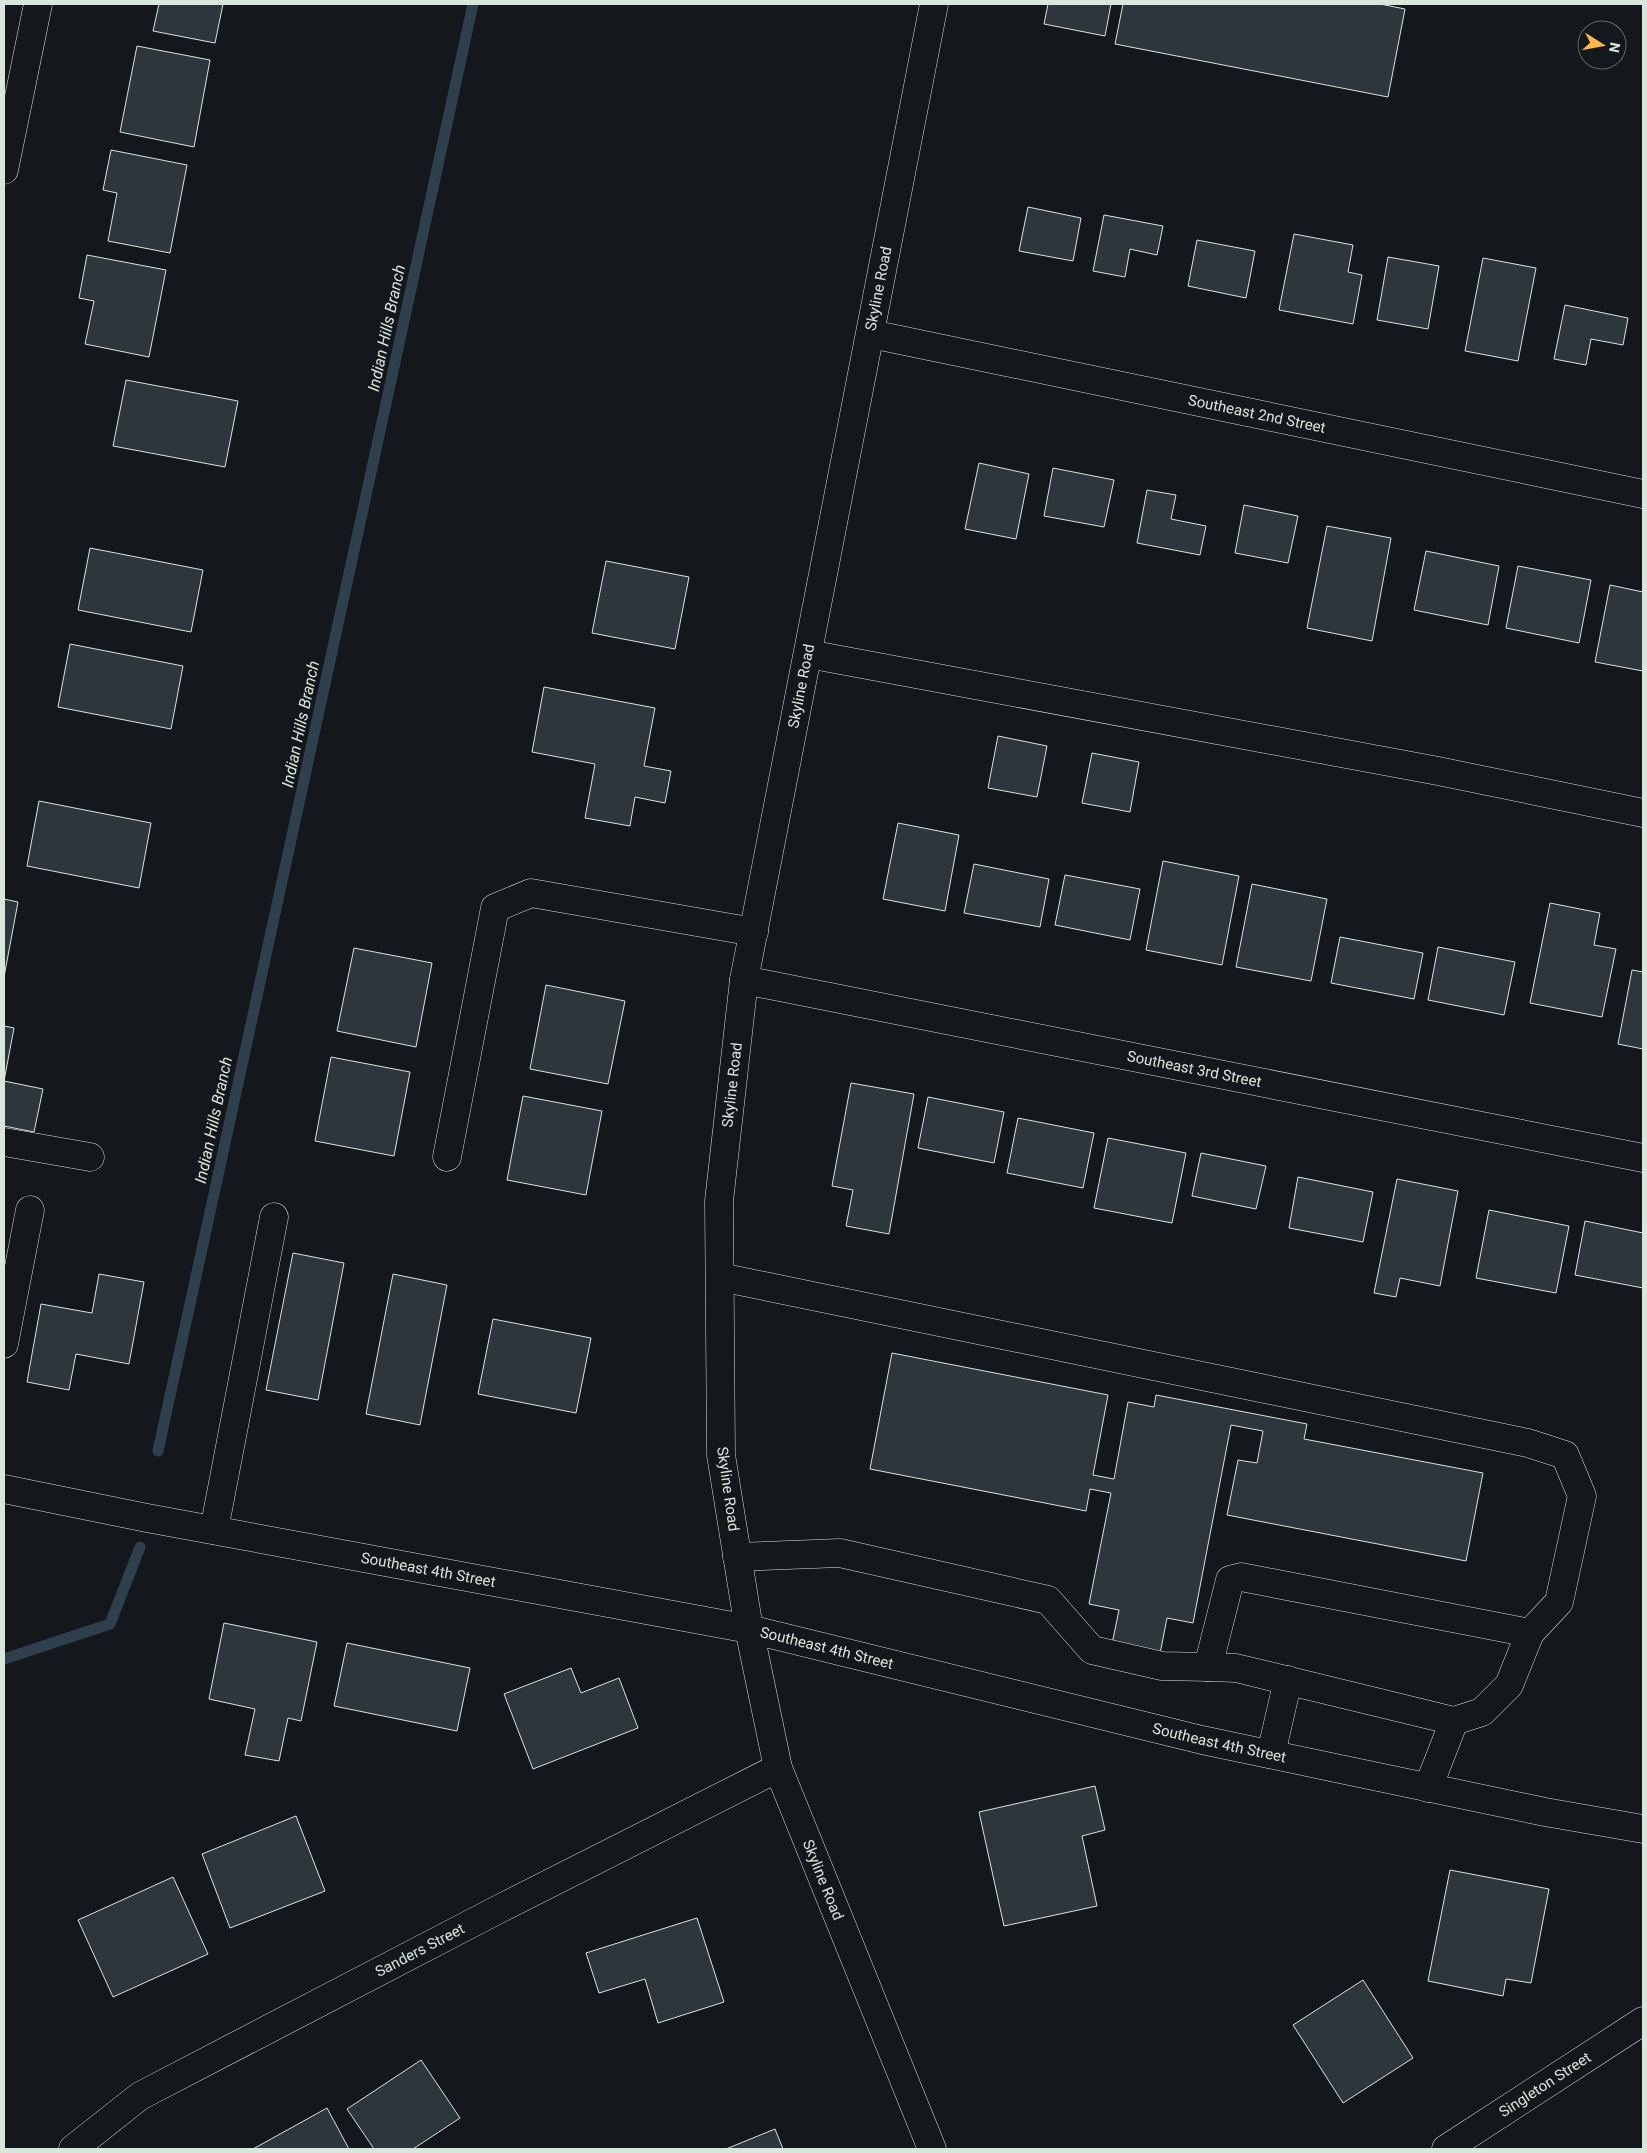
<svg xmlns="http://www.w3.org/2000/svg" width="1647" height="2153" viewBox="0 0 1647 2153" font-family="Roboto,sans-serif">
<rect width="100%" height="100%" fill="#14181c"/>
<g fill="none" stroke-linecap="round" stroke-linejoin="round">
<path stroke="#2f3f4d" stroke-width="11" d="M158,1451L473,4
M4,1659L110,1624L140,1547"/>
</g>
<path fill="#2c363c" stroke="#d8e6dc" d="M159,4H223L215,43L153,31Z
M1048,4H1111L1105,36L1044,24Z
M1123,4H1380L1405,9L1388,97L1115,44Z
M137,46L210,60L194,147L120,132Z
M111,150L187,165L170,253L108,241L117,193L103,190Z
M1028,207L1081,218L1073,261L1019,251Z
M1104,215L1163,226L1157,255L1130,249L1125,277L1093,271Z
M1294,234L1353,245L1348,272L1362,275L1353,324L1279,310Z
M1197,240L1255,251L1246,298L1188,286Z
M87,255L166,270L149,357L85,344L94,301L79,298Z
M1388,257L1439,266L1428,329L1377,320Z
M1483,258L1536,268L1518,361L1465,351Z
M1565,305L1628,318L1623,345L1591,339L1586,365L1554,359Z
M126,380L238,401L225,467L113,446Z
M979,463L1029,474L1016,539L965,529Z
M1053,468L1114,480L1104,527L1044,516Z
M1147,490L1176,495L1171,519L1206,526L1200,555L1137,543Z
M1244,505L1298,516L1288,563L1235,553Z
M1327,526L1391,538L1372,641L1307,628Z
M90,548L203,570L191,632L78,610Z
M1426,551L1499,566L1488,625L1414,610Z
M606,561L689,577L675,649L592,633Z
M1518,566L1591,580L1579,643L1506,628Z
M1610,585L1643,592V671L1595,662Z
M70,644L183,666L171,729L58,707Z
M544,687L655,708L644,766L671,771L665,803L635,797L630,826L585,818L595,764L532,752Z
M998,736L1047,746L1037,797L988,788Z
M1092,753L1139,762L1130,812L1082,803Z
M39,801L151,823L139,888L27,866Z
M898,823L959,835L945,911L883,899Z
M1163,861L1239,876L1222,965L1146,950Z
M974,864L1049,879L1040,927L964,913Z
M1065,875L1140,889L1130,940L1055,925Z
M1252,884L1327,899L1311,981L1236,967Z
M4,899L18,902L4,977Z
M1550,903L1600,913L1594,945L1616,949L1602,1017L1530,1003Z
M1340,937L1423,953L1414,999L1331,983Z
M1438,947L1515,962L1504,1015L1428,1000Z
M354,948L432,963L416,1047L337,1031Z
M1632,970L1643,972V1049L1618,1044Z
M546,985L625,1001L608,1084L530,1069Z
M4,1026L14,1028L4,1081L43,1089L34,1132L4,1126Z
M331,1057L410,1072L394,1156L315,1141Z
M851,1083L914,1094L889,1234L846,1226L853,1190L832,1186Z
M523,1096L602,1111L586,1195L507,1180Z
M928,1097L1004,1112L994,1163L918,1148Z
M1018,1118L1094,1133L1083,1188L1007,1173Z
M1108,1138L1186,1153L1172,1223L1094,1208Z
M1201,1153L1266,1166L1256,1209L1192,1196Z
M1298,1177L1373,1192L1363,1242L1289,1228Z
M1397,1179L1458,1191L1440,1286L1400,1278L1396,1297L1374,1293Z
M1489,1210L1569,1226L1556,1293L1476,1278Z
M1585,1221L1643,1233V1288L1575,1275Z
M293,1253L344,1263L318,1400L266,1390Z
M99,1274L144,1282L129,1364L76,1354L69,1390L27,1382L41,1304L92,1313Z
M393,1274L447,1285L420,1425L366,1414Z
M493,1319L591,1338L576,1413L478,1394Z
M892,1353L1108,1395L1093,1475L1114,1479L1128,1402L1154,1407L1156,1395L1307,1424L1304,1439L1483,1473L1466,1561L1227,1515L1238,1460L1257,1463L1263,1431L1231,1425L1193,1623L1167,1618L1160,1654L1112,1644L1119,1610L1089,1604L1111,1493L1090,1489L1086,1511L870,1469Z
M224,1623L317,1642L301,1721L288,1718L279,1761L245,1755L255,1709L209,1699Z
M347,1643L470,1668L457,1731L334,1706Z
M571,1668L581,1693L619,1678L638,1728L533,1769L504,1694Z
M1095,1786L1105,1830L1082,1836L1097,1906L1004,1926L979,1812Z
M296,1816L325,1891L230,1928L202,1854Z
M1450,1870L1549,1889L1531,1983L1506,1979L1503,1996L1428,1981Z
M173,1877L208,1954L113,1997L78,1920Z
M697,1918L724,2002L658,2023L645,1979L599,1993L586,1953Z
M1363,1980L1413,2058L1343,2103L1293,2025Z
M421,2060L460,2118L413,2149H374L347,2109Z
M327,2108L349,2149H253Z
M775,2129L783,2149H726Z"/>
<g fill="none" stroke-linecap="round" stroke-linejoin="round">
<defs>
<g id="minor">
<path d="M4,170L38,4"/>
<path id="s1" d="M871,334L1643,494"/>
<path d="M808,654L1438,771L1643,813"/>
<path id="s2" d="M744,980L1643,1158"/>
<path d="M4,1142L90,1157"/>
<path d="M447,1157L495,908L531,893L754,932"/>
<path d="M720,1277L1528,1443L1565,1455L1582,1496L1559,1602L1530,1633L1241,1577L1230,1580L1208,1667L1162,1666L1092,1650L1048,1600L840,1553L737,1557"/>
<path d="M4,1344L30,1210"/>
<path id="s3" d="M4,1489L147,1518L749,1629L1202,1740L1545,1812L1643,1829"/>
<path d="M214,1530L274,1217"/>
<path d="M1208,1667L1236,1668L1454,1721"/>
<path d="M1271,1754L1288,1680"/>
<path d="M1428,1788L1454,1721L1482,1712L1509,1685L1530,1633"/>
<path id="s4" d="M73,2149L140,2096L501,1908L778,1768"/>
<path id="s5" d="M932,2149L778,1768L749,1629L721,1455L719,1201L744,980L934,4"/>
<path id="s6" d="M1446,2149L1643,2021"/>
</g>
</defs>
<use href="#minor" stroke="#d8e6dc" stroke-width="29"/>
<use href="#minor" stroke="#14181c" stroke-width="28"/>
</g>
<g text-anchor="middle" stroke-width="4" stroke-linejoin="round" paint-order="stroke">
<g font-size="15" fill="#d8e6dc" stroke="#14181c">
<text dy="5" stroke="none"><textPath href="#s5" startOffset="1910">Skyline Road</textPath></text>
<text dy="5" stroke="none"><textPath href="#s1" startOffset="394">Southeast 2nd Street</textPath></text>
<text dy="5" stroke="none"><textPath href="#s5" startOffset="1505">Skyline Road</textPath></text>
<text dy="5" stroke="none"><textPath href="#s2" startOffset="459">Southeast 3rd Street</textPath></text>
<text dy="5" stroke="none"><textPath href="#s5" startOffset="1100">Skyline Road</textPath></text>
<text transform="translate(728 1489) rotate(82)" y="5">Skyline Road</text>
<text dy="5" stroke="none"><textPath href="#s3" startOffset="432">Southeast 4th Street</textPath></text>
<text dy="5" stroke="none"><textPath href="#s3" startOffset="838">Southeast 4th Street</textPath></text>
<text dy="5" stroke="none"><textPath href="#s3" startOffset="1242">Southeast 4th Street</textPath></text>
<text transform="translate(823 1880) rotate(68)" y="5">Skyline Road</text>
<text dy="5" stroke="none"><textPath href="#s4" startOffset="401">Sanders Street</textPath></text>
<text dy="5" stroke="none"><textPath href="#s6" startOffset="118">Singleton Street</textPath></text>
</g>
<g font-size="16" font-style="italic" fill="#d8e6dc" stroke="#14181c">
<text transform="translate(386 328) rotate(-78)" y="6">Indian Hills Branch</text>
<text transform="translate(300 724) rotate(-78)" y="6">Indian Hills Branch</text>
<text transform="translate(213 1120) rotate(-78)" y="6">Indian Hills Branch</text>
</g>
</g>
<rect width="1647" height="2153" fill="none" stroke="#d8e6dc" stroke-width="10"/>
<g transform="translate(1602 45) rotate(101)"><circle r="24" fill="#14181c" stroke="#626a69"/>
<path d="M0-4L9 19L0 12L-9 19Z" fill="#ffb74d"/>
<text y="-8" font-size="14" font-weight="bold" text-anchor="middle" fill="#d8e6dc">N</text>
</g>
</svg>
